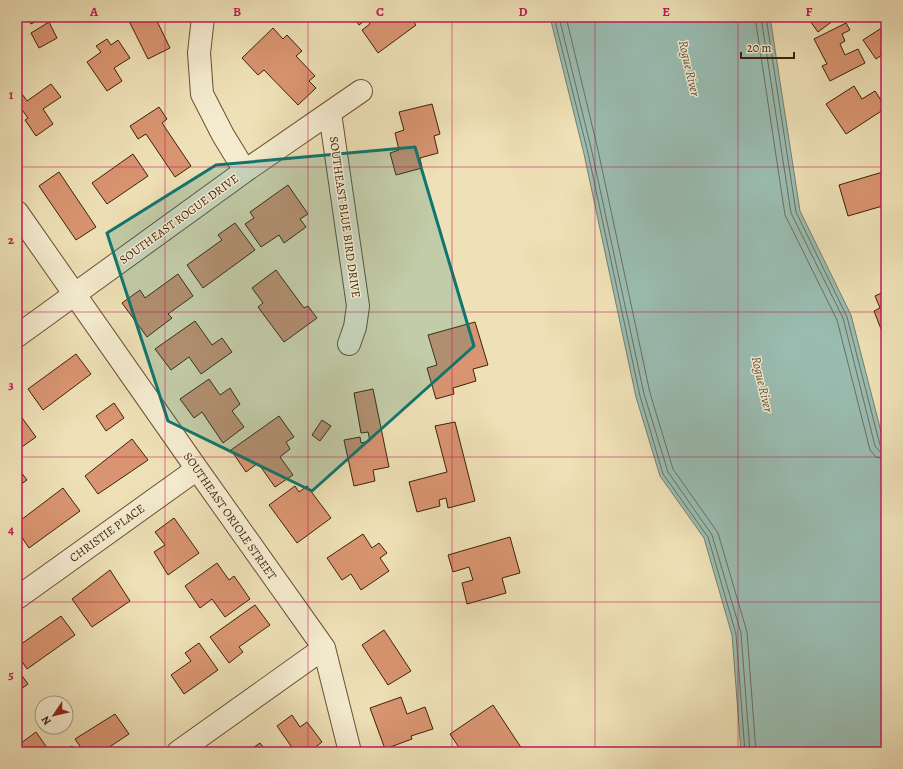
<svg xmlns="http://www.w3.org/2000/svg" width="903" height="769" viewBox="0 0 903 769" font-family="Alegreya,serif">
<rect width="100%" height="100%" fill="#efe1b7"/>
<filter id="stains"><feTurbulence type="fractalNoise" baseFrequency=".005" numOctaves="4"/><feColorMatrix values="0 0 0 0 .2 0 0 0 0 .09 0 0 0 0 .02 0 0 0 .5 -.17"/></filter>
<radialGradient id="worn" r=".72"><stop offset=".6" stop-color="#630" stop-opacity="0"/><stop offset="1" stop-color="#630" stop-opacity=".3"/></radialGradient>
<path fill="#9abdb2" stroke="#757f6e" d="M550,17H770L800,211L851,315L886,451V752H741L732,635L704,538L660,476L636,397L584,154Z"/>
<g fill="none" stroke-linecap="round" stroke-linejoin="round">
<path stroke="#6c6f5e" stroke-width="1" d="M554,17L588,153L640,396L663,474L708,537L736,634L745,752
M559,17L592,152L644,394L668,472L712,535L741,633L750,752
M566,17L598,150L650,393L673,469L718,533L747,632L756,752
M755,17L785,215L837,320L870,450L876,457L886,459
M761,17L791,213L843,318L875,446L880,452L886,453
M766,17L796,212L847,317L880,445L886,448"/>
</g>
<path fill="#d99571" stroke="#3d2109" d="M27,17H44L31,24Z
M53,17H62L55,21Z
M127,17H155L170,48L148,59Z
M353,17H410L416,25L378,53L362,30L370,24L367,19L359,25Z
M807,17H838L818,32Z
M49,22L57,38L39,48L31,33Z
M846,23L850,30L842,34L845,41L840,44L845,55L858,49L865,63L830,81L822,66L827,64L814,39Z
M883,27L886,32V52L876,59L863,40Z
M273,28L283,39L287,35L302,51L296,56L315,76L309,81L316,88L298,105L264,70L258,75L242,58Z
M107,39L111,45L118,40L130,58L114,68L122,81L107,91L87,62L101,52L96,46Z
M51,84L61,97L43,109L53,124L36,136L25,120L28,118L20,107L17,109V87L27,101Z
M854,86L862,99L875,91L886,108L846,134L826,104Z
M432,104L440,134L434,136L438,153L420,158L422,168L396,175L390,153L399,150L395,133L404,130L399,112Z
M159,107L167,119L162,123L191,166L175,177L146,134L138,139L130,126Z
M886,118V130L883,119Z
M886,131V142L884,143L881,132Z
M133,154L148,176L107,204L92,183Z
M886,171V205L848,216L839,185Z
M59,172L96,227L76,240L39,186Z
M288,185L308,214L300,219L306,227L284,243L279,235L261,247L245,224L254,218L250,212Z
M235,223L255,250L203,288L187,265L222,240L218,235Z
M17,268H20L17,279Z
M276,270L304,308L308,306L317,318L284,342L258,307L263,303L252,288Z
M178,274L193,296L168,314L172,318L147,337L122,303L140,290L145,298Z
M886,291V326L881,329L874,311L880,308L875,296Z
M195,321L212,345L222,338L232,352L201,374L189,357L171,370L155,349Z
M475,322L488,365L473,369L476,381L453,388L454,394L436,399L427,368L437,365L428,335Z
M76,354L91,374L43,410L28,389Z
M209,379L220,395L230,388L240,404L232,411L244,427L223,443L202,412L194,418L180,399Z
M373,389L389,467L373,470L375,481L354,486L344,440L360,437L361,443L370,441L368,432L361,433L354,393Z
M114,403L124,418L106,431L96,416Z
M20,415L36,437L19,449L22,454L17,458V417Z
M279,416L294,437L286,442L290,449L280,457L293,475L275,487L258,463L246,472L231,450Z
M322,420L331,426L320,441L312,435Z
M455,422L475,501L448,508L446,498L439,500L440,506L417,512L409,482L447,472L435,426Z
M132,439L148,460L98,494L85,476Z
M17,467L27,480L17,487Z
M295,486L299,492L307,486L331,518L297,543L269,505Z
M63,488L80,511L29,548L17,530V523Z
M174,518L199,553L168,575L154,552L165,545L155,532Z
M363,534L372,548L379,543L387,553L380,558L389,571L361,590L351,574L342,580L327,558Z
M510,537L520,573L502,578L506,593L467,604L462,583L473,580L469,567L453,572L448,555Z
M217,563L229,580L234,576L250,599L225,617L212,599L200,608L185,586Z
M110,570L130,601L92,627L72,599Z
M255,605L270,625L239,647L243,652L229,663L210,637Z
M61,616L75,635L27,669L17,654V647Z
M384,630L411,671L388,685L362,645Z
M199,643L218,670L184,694L171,675L191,661L185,653Z
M17,669L28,684L17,692Z
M401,697L407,714L425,707L433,729L411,736L412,739L385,749L370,708Z
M493,705L524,752H493L489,747L482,752H462L450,734Z
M115,714L129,734L102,752H84L75,739Z
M292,715L300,727L307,722L322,742L309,752H295L277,726Z
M36,732L50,752H20L17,746Z
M260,743L267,752H247Z
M72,746L76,752H63Z"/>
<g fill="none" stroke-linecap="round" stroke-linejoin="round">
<defs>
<path id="minor" d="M203,17L199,53L202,94L223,135L245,171
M330,113L358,306L355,327L349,344
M17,212L197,469L324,648L350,752
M17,336L245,171L361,91
M17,598L197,469
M178,752L324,648"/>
</defs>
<use href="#minor" stroke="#6a5134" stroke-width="24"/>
<use href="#minor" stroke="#f5ecd0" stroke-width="22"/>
</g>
<path fill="#0f766e" fill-opacity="0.2" stroke="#0f766e" stroke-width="3" stroke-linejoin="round" d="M415,147L474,346L312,491L168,421L107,233L216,165Z"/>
<path fill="none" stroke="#c2185b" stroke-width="1" stroke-opacity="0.55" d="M165,17V752M308,17V752M452,17V752M595,17V752M738,17V752M17,167H886M17,312H886M17,457H886M17,602H886"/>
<g text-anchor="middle" stroke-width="3" stroke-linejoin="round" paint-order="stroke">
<g font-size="12" fill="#3d2109" stroke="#f5ecd0">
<text transform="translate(345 217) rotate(82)" y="4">SOUTHEAST BLUE BIRD DRIVE</text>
<text transform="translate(179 219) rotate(-36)" y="4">SOUTHEAST ROGUE DRIVE</text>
<text transform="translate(230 516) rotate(55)" y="4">SOUTHEAST ORIOLE STREET</text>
<text transform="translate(107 533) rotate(-36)" y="4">CHRISTIE PLACE</text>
</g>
<g font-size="13" font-style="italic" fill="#59503c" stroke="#f5ecd0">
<text transform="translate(690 68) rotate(77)" y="5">Rogue River</text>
<text transform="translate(763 384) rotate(77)" y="5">Rogue River</text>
</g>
</g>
<rect width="903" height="769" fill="none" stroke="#efe1b7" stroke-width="44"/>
<g transform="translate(54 715) rotate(235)"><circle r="19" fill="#f5ecd0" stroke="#ab9b80"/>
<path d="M0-3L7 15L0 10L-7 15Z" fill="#8f2418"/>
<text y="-6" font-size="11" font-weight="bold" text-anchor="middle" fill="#3d2109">N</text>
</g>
<path d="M741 52v6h53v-6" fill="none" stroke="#3d2109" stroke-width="2"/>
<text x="747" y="52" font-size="12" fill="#3d2109" stroke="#f5ecd0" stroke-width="3" paint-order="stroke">20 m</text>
<rect x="22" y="22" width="859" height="725" fill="none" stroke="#c2185b" stroke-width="1.5"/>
<g font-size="13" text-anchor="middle" font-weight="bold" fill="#c2185b">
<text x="94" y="16">A</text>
<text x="237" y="16">B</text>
<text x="380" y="16">C</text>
<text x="523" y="16">D</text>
<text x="666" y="16">E</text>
<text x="809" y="16">F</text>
<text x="11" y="99">1</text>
<text x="11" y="244">2</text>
<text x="11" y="389">3</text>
<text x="11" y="534">4</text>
<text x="11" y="679">5</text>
</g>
<rect width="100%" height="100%" filter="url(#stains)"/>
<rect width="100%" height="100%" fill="url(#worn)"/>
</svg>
